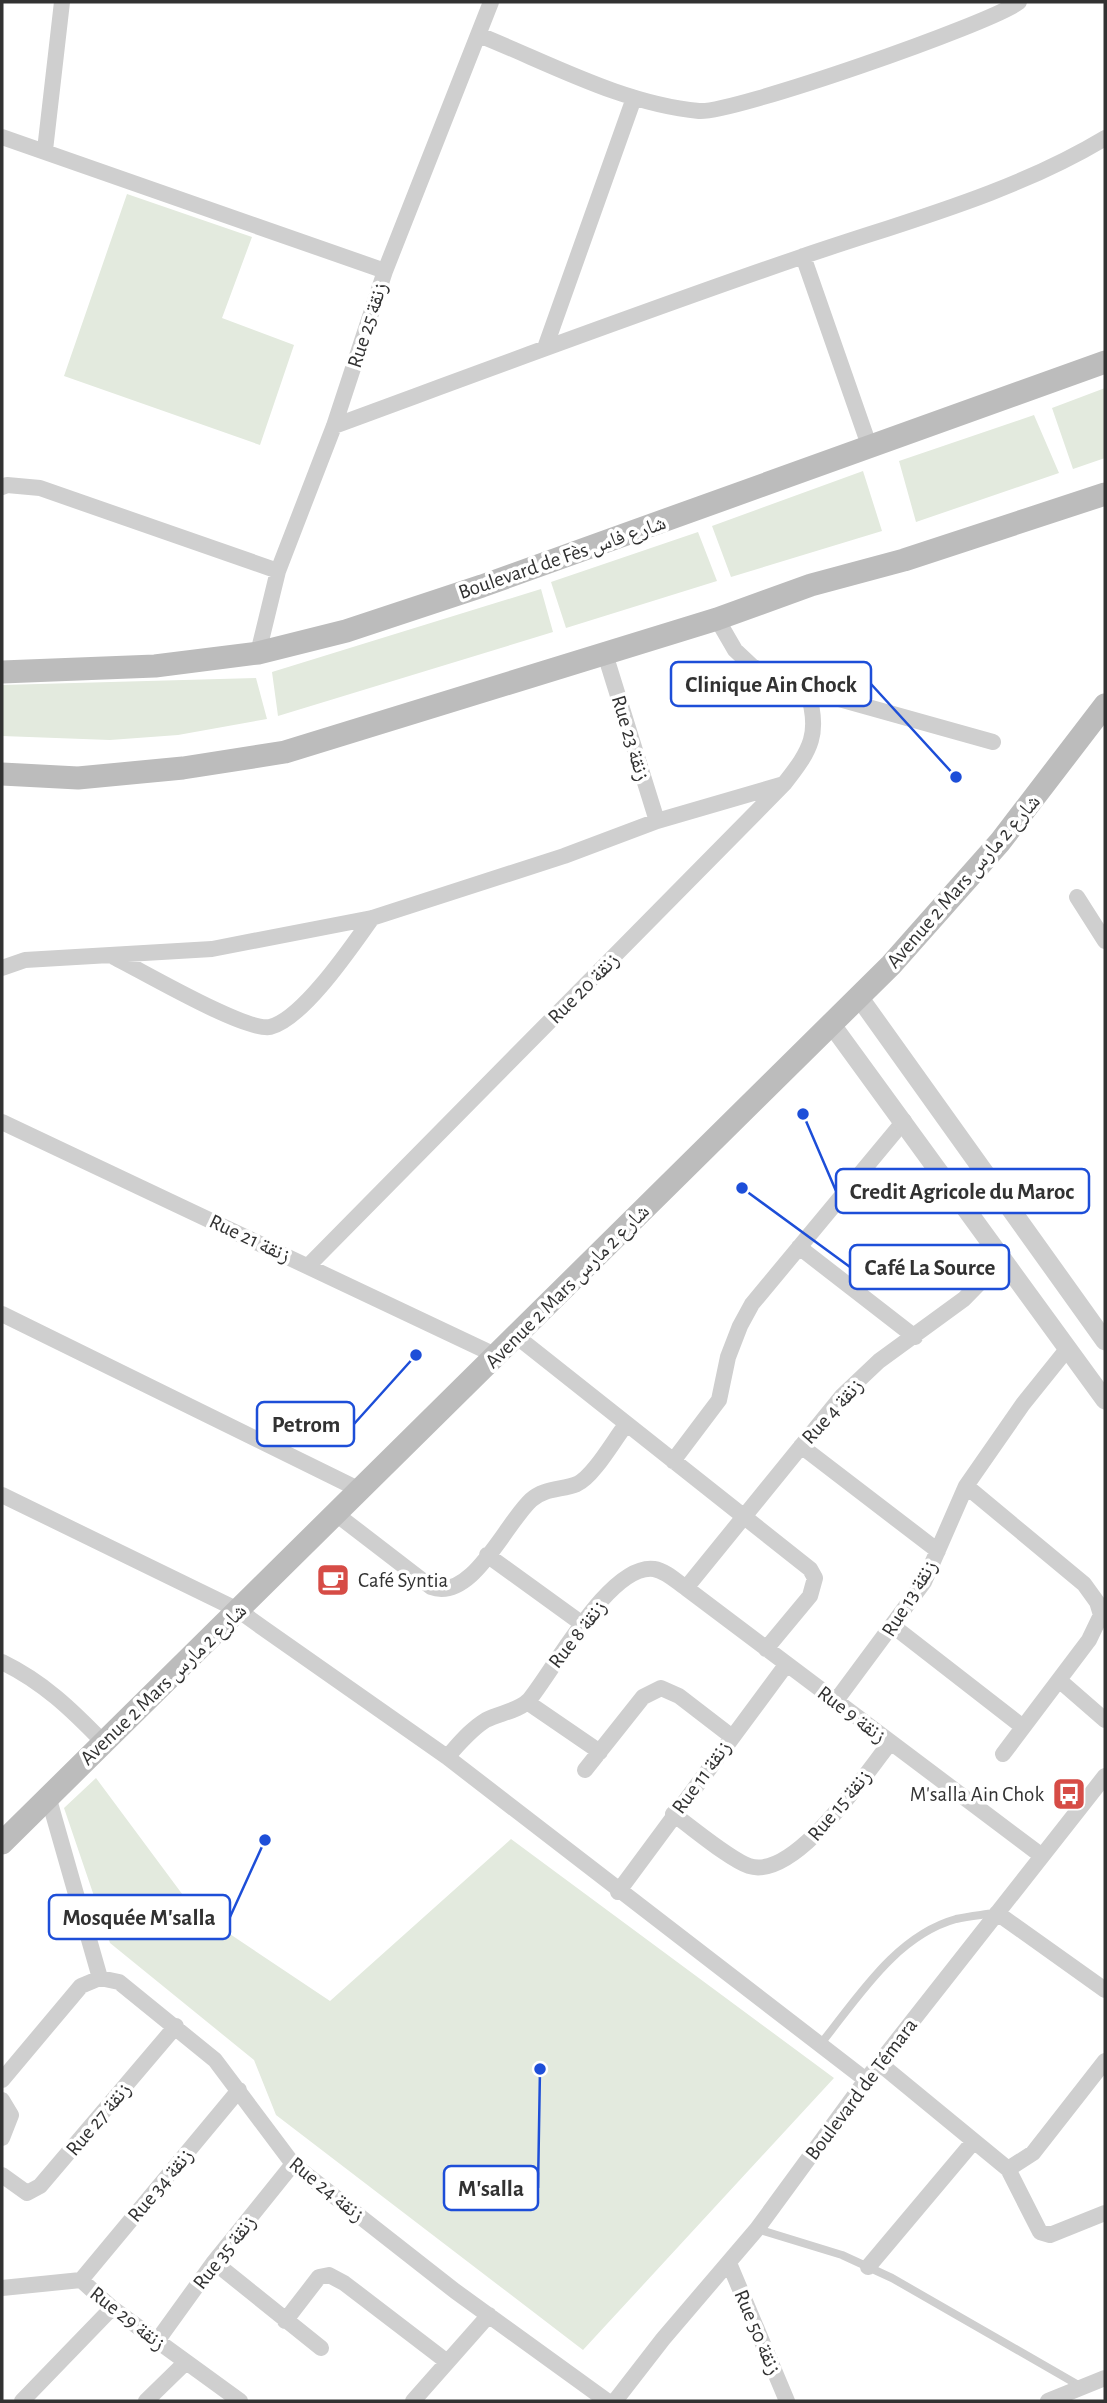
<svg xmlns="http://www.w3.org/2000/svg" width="1107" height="2403" viewBox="0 0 1107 2403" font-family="'Alegreya Sans','Noto Naskh Arabic',sans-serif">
<rect width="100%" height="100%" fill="#fff"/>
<path fill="#e3eade" d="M127,194L252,237L222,318L294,345L260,445L64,376Z
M1105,388V458L1073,469L1052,408Z
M1034,415L1059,473L916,522L899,461Z
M863,471L882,531L731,577L712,526Z
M698,532L717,581L566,628L551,582Z
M541,589L553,632L278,716L272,672Z
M256,678L267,719L178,735L110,740L2,736V685Z
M96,1778L194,1910L330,2001L511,1839L834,2078L583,2350L276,2115L254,2060L110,1943L64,1808Z"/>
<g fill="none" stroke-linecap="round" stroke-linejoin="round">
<path stroke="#cfcfcf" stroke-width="8" d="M819,2046C857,1999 895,1936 956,1919C969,1916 982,1915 994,1913
M757,2229L842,2255L892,2278L1080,2386"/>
<path stroke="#cfcfcf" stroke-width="16" d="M479,35C549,63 623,104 699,111C731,114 990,24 1019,2
M2,137L385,271
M45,150L62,2
M803,256L870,448
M545,348L634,98
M334,426C489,369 644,311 801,257C903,222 1012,194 1105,138
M2,487L7,485L40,488L278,571
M717,619L735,650L752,666L775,678L807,690L993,742
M258,653L278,571L334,426L385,271L491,2
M605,654L657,821
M1077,897L1105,941
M114,957C142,971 246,1032 270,1027C303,1019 352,946 372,918
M2,968L25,960L212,949L372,918L564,856L657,821L784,784
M2,1122L497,1356
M799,1247L915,1337
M309,1265L784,784C811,750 821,733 807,690
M2,1314L360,1490
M516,1336L810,1569L815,1578L810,1596L766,1649
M801,1446L938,1551
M673,1461L719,1400L728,1357L740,1326L752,1304L904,1121
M966,1486L1084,1584L1097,1602L1101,1615L1089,1640L1003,1754
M2,1495L238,1610L263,1628L447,1757L866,2080
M336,1514L431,1587C472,1602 505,1524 531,1500C544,1488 562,1490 577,1484C593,1477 614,1440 625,1426
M487,1555L581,1623
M686,1588L842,1396L879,1361L964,1299L1003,1259
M893,1626L1023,1727
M2,1662C43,1682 71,1709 103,1742
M1059,1680L1105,1720
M527,1702L600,1752
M835,1702L924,1582L966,1486L1023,1404L1068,1348
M447,1757C459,1744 471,1729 486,1720C499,1713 519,1711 529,1700C554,1670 610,1563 654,1569C666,1571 676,1581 686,1588L1042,1856
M585,1770L643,1697L661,1688L679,1696L731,1736
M48,1796L100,1978
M673,1814C693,1828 729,1859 749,1866C795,1881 865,1774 890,1743
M618,1892L786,1665
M997,1913L1105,1990
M879,2063L1008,2169L1040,2232L1050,2235L1105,2213
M2,2080L81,1986L100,1978L119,1982L215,2060L293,2164L455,2291L607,2401
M2,2100L11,2115L2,2138
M1008,2169L1033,2153L1105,2061
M2,2175L27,2193L40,2186L176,2026
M214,2262L321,2348
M729,2263L787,2401
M868,2267L974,2141
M81,2280L239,2090
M2,2288L81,2280L112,2308L240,2401
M285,2321L319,2277L329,2275L344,2283L446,2361
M157,2341L214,2262L293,2164
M22,2401L112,2308
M146,2401L186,2362
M413,2401L489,2315
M615,2401L663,2339L757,2229L866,2080L1105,1776
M1048,2401L1105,2378"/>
<path stroke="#cfcfcf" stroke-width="19" d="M859,997L1105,1341
M832,1025L1105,1400"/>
<path stroke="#bcbcbc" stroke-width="23" d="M2,672L155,666L258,653L346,631L482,586L1105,362
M2,774L78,778L183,768L285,752L717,619L811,585L904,560L1105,494
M2,1843L891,965L1000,842L1105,705"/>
</g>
<defs>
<symbol id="cafe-square" viewBox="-11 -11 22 22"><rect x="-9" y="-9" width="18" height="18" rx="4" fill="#d64c46" stroke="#fff"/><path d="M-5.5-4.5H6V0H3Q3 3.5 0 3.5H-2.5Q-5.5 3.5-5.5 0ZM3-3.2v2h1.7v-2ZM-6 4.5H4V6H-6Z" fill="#fff"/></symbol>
<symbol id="bus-square" viewBox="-11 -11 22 22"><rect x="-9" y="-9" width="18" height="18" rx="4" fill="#d64c46" stroke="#fff"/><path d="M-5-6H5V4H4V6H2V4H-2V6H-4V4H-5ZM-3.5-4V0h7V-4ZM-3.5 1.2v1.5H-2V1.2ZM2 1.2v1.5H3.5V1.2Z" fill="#fff"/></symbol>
</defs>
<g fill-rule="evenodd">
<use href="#cafe-square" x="314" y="1561" width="38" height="38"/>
<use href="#bus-square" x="1050" y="1775" width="38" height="38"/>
</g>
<g text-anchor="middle" stroke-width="7" stroke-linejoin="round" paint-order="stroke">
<g font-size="21" fill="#323232" stroke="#fff">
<text transform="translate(367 325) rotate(-72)" y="7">Rue 25 زنقة</text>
<text transform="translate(562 557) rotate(-19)" y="7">Boulevard de Fès شارع فاس</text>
<text transform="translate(631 738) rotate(73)" y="7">Rue 23 زنقة</text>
<text transform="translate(963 881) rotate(-49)" y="7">Avenue 2 Mars شارع 2 مارس</text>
<text transform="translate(583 988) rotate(-45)" y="7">Rue 20 زنقة</text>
<text transform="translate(250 1238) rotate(25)" y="7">Rue 21 زنقة</text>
<text transform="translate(567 1286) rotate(-45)" y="7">Avenue 2 Mars شارع 2 مارس</text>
<text transform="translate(832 1411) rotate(-48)" y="7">Rue 4 زنقة</text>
<text transform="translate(909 1598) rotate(-58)" y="7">Rue 13 زنقة</text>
<text transform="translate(577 1634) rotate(-52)" y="7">Rue 8 زنقة</text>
<text transform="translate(163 1684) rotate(-44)" y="7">Avenue 2 Mars شارع 2 مارس</text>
<text transform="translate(852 1714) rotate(37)" y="7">Rue 9 زنقة</text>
<text transform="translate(701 1777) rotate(-54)" y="7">Rue 11 زنقة</text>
<text transform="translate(839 1805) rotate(-50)" y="7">Rue 15 زنقة</text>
<text transform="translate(861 2089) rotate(-53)" y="7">Boulevard de Témara</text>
<text transform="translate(98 2119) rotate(-50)" y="7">Rue 27 زنقة</text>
<text transform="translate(160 2185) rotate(-50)" y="7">Rue 34 زنقة</text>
<text transform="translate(327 2189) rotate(39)" y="7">Rue 24 زنقة</text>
<text transform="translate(224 2252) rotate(-52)" y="7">Rue 35 زنقة</text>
<text transform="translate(128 2318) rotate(38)" y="7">Rue 29 زنقة</text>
<text transform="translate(758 2332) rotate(67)" y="7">Rue 50 زنقة</text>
</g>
<g font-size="21" fill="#323232" stroke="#fff" text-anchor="start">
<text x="358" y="1587">Café Syntia</text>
<text x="1044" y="1801" text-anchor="end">M'salla Ain Chok</text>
</g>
</g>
<path fill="none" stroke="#1d4ed8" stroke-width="2.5" d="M956 777L871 684M803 1114L836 1191M742 1188L850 1267M416 1355L354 1424M265 1840L230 1917M540 2069L538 2188"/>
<g fill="#1d4ed8" stroke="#fff" stroke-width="2.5">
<circle cx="956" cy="777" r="7"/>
<circle cx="803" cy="1114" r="7"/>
<circle cx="742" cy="1188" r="7"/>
<circle cx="416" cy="1355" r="7"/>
<circle cx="265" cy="1840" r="7"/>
<circle cx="540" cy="2069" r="7"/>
</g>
<g fill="#fff" stroke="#1d4ed8" stroke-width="2.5">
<rect x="671" y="662" width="200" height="44" rx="7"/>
<rect x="836" y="1169" width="253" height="44" rx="7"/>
<rect x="850" y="1245" width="159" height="44" rx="7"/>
<rect x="257" y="1402" width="97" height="44" rx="7"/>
<rect x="49" y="1895" width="181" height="44" rx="7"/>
<rect x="444" y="2166" width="94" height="44" rx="7"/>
</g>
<g font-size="23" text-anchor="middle" font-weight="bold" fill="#323232">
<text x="771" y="692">Clinique Ain Chock</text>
<text x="962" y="1199">Credit Agricole du Maroc</text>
<text x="930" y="1275">Café La Source</text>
<text x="306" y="1432">Petrom</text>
<text x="139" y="1925">Mosquée M'salla</text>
<text x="491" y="2196">M'salla</text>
</g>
<rect width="1107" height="2403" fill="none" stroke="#323232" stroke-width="7"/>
</svg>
